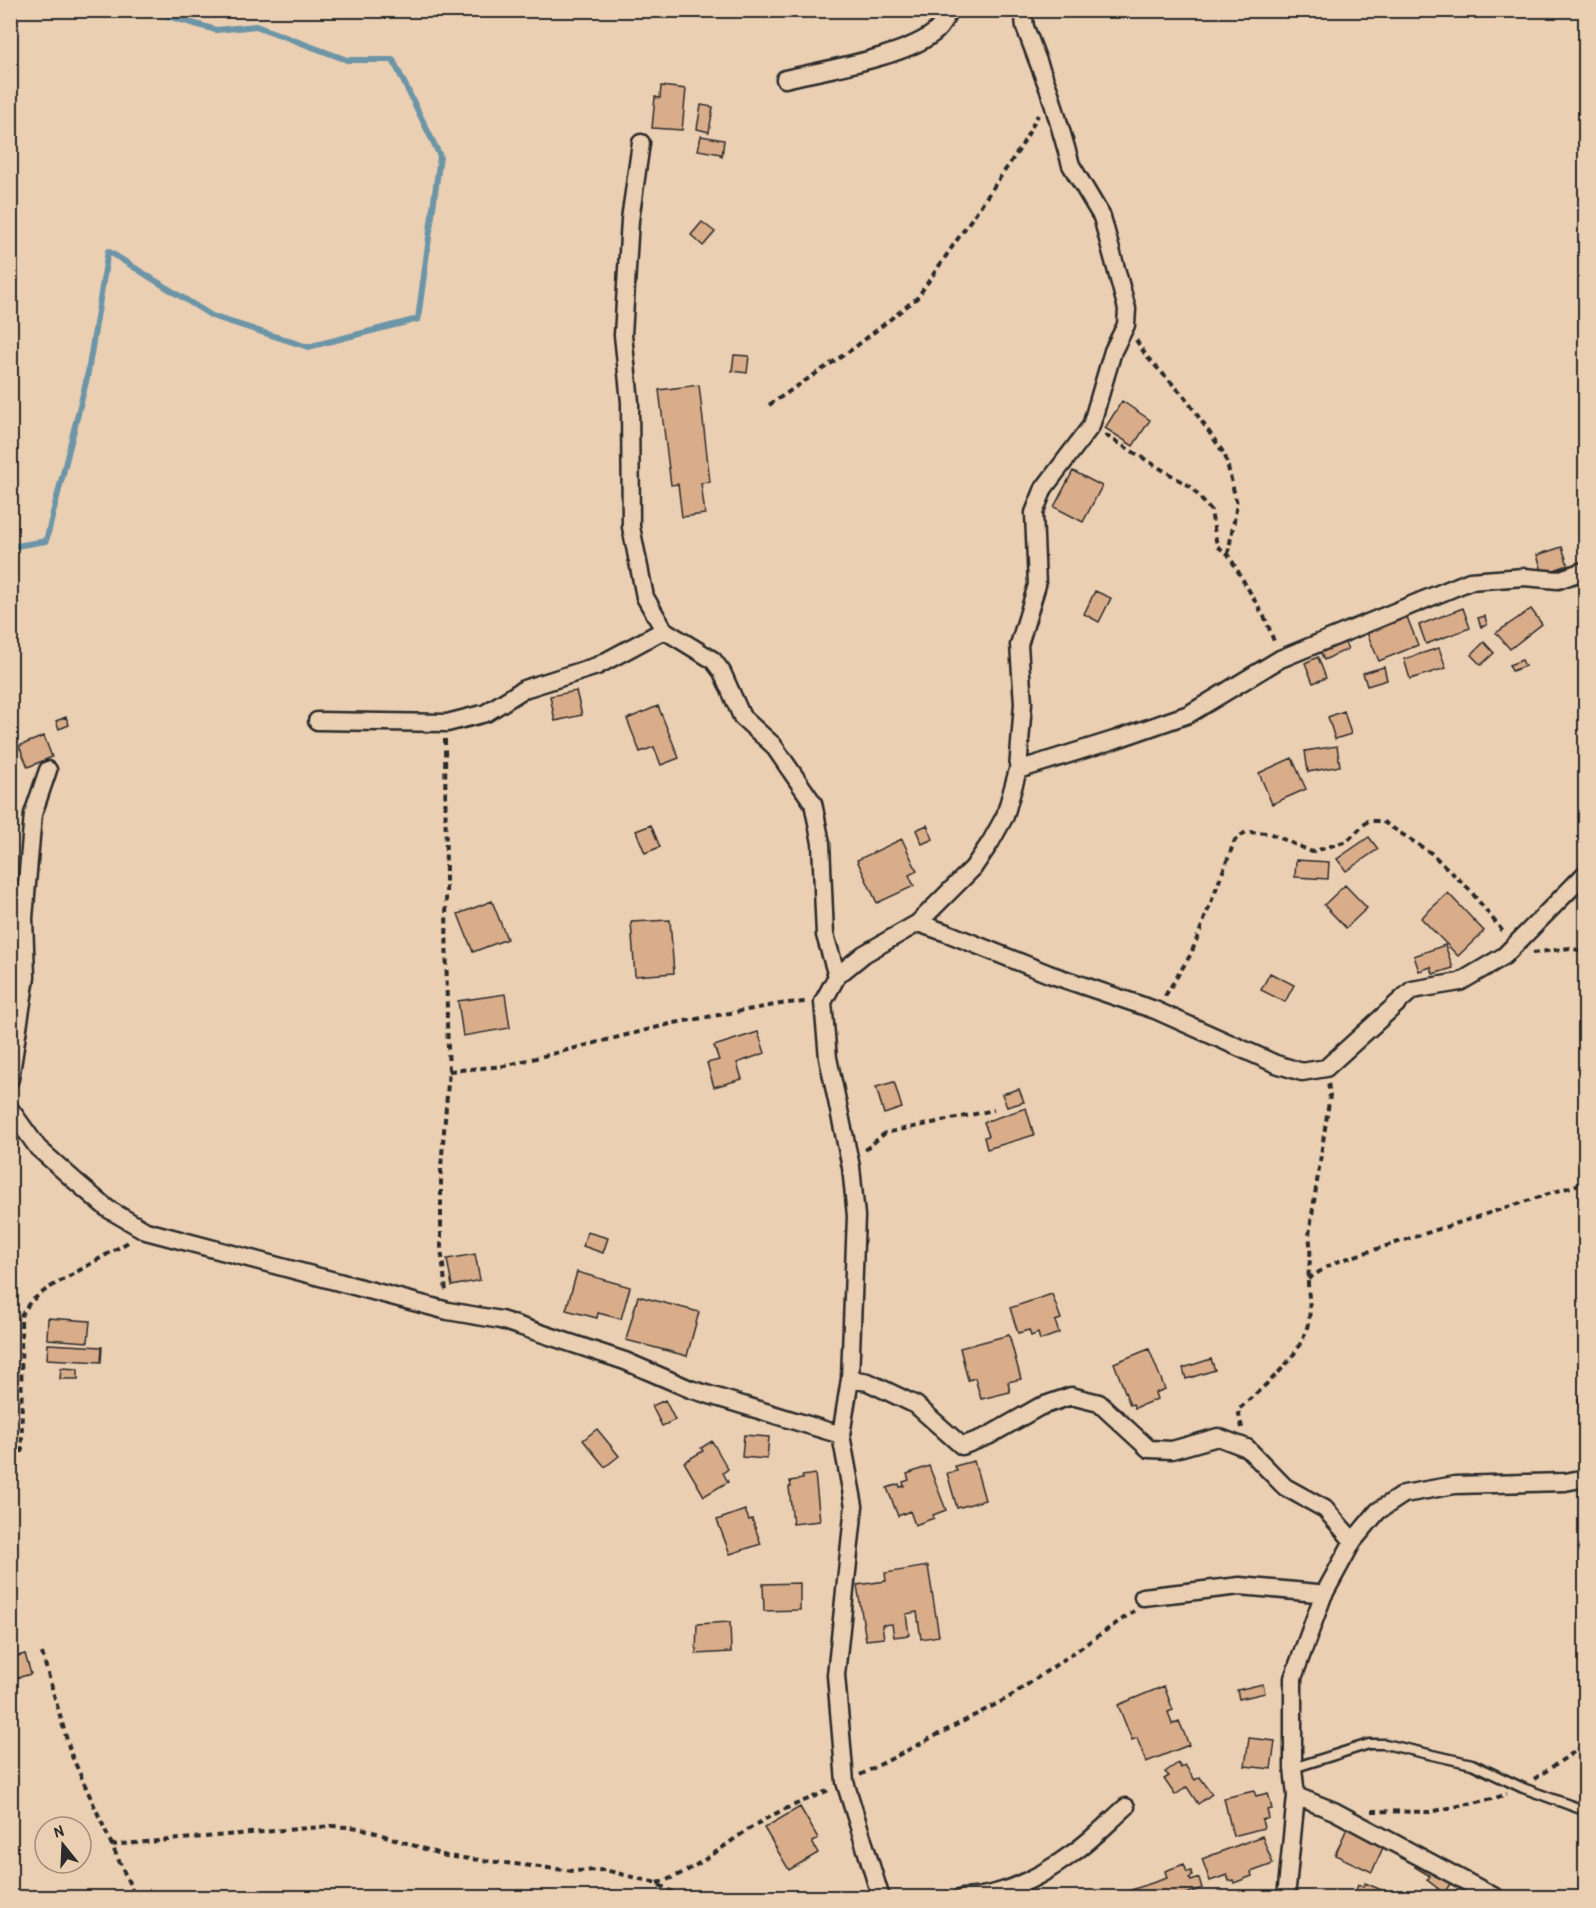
<svg xmlns="http://www.w3.org/2000/svg" width="1596" height="1908" viewBox="0 0 1596 1908" font-family="'Patrick Hand',sans-serif">
<rect width="100%" height="100%" fill="#ebcfb2"/>
<filter id="ink" filterUnits="userSpaceOnUse"><feTurbulence type="fractalNoise" baseFrequency=".0167" numOctaves="2"/><feDisplacementMap in="SourceGraphic" scale="12" xChannelSelector="R" yChannelSelector="G"/><feConvolveMatrix kernelMatrix="1 2 1 2 8 2 1 2 1" color-interpolation-filters="sRGB"/></filter>
<g filter="url(#ink)">
<g fill="none" stroke-linecap="round" stroke-linejoin="round">
<path stroke="#6c95a7" stroke-width="6" d="M10,547L46,541L87,378L108,251L212,316L308,347L418,319L440,156L393,60H347L256,26L216,30L147,10"/>
</g>
<path fill="#d9ac8a" stroke="#2b2b2b" stroke-width="1.5" d="M661,86L686,89L682,130L652,128L655,97L660,98Z
M701,105L713,107L709,132L697,129Z
M701,136L724,140L722,157L720,156L721,154L698,150Z
M702,222L715,232L703,246L691,235Z
M734,355L749,356L747,373L732,371Z
M699,385L710,482L701,483L705,514L682,517L678,484L671,485L659,390Z
M1122,401L1150,420L1133,446L1105,428Z
M1073,471L1102,486L1083,522L1054,507Z
M1562,547L1568,565L1543,574L1537,555Z
M1095,591L1111,598L1099,622L1084,614Z
M1463,608L1470,628L1426,644L1419,625Z
M1531,609L1542,624L1510,649L1496,633Z
M1485,616L1487,625L1481,627L1478,618Z
M1407,617L1418,645L1379,661L1367,633Z
M1344,641L1348,649L1324,660L1320,651Z
M1484,642L1494,653L1481,665L1471,655Z
M1439,648L1446,668L1410,679L1404,659Z
M1318,657L1326,678L1313,683L1305,663Z
M1522,660L1525,666L1512,671L1509,665Z
M1384,667L1387,680L1367,686L1363,673Z
M576,691L582,715L555,721L550,696Z
M658,706L679,758L661,765L654,747L640,752L627,719Z
M1344,711L1351,734L1335,739L1328,717Z
M66,717L69,725L59,729L56,721Z
M44,736L52,757L28,767L19,746Z
M1337,746L1340,766L1308,772L1305,751Z
M1292,758L1306,789L1272,804L1259,773Z
M651,825L660,847L645,853L636,831Z
M927,825L933,839L922,844L916,830Z
M1369,837L1378,849L1346,871L1337,859Z
M902,839L917,871L909,875L914,886L877,903L857,860Z
M1296,860L1329,862L1328,879L1295,877Z
M1345,885L1367,908L1346,928L1324,905Z
M1448,893L1484,931L1458,956L1421,918Z
M492,901L507,939L473,952L458,914Z
M670,920L674,973L635,976L631,922Z
M1445,945L1453,968L1433,974L1431,967L1419,971L1414,956Z
M1270,973L1294,985L1285,1002L1261,990Z
M505,994L510,1028L463,1036L458,1001Z
M758,1032L765,1053L737,1063L742,1079L714,1087L707,1063L719,1060L714,1046Z
M894,1082L902,1108L884,1114L876,1087Z
M1019,1089L1024,1102L1007,1107L1002,1094Z
M1026,1108L1034,1135L987,1149L984,1137L989,1136L984,1122Z
M587,1232L608,1238L603,1253L583,1246Z
M475,1254L480,1280L452,1286L447,1259Z
M577,1272L630,1287L621,1319L598,1313L597,1318L566,1310Z
M1052,1294L1061,1319L1055,1321L1059,1333L1040,1340L1038,1333L1031,1336L1029,1330L1018,1333L1010,1308Z
M638,1296L699,1312L687,1356L626,1340Z
M48,1318L90,1321L88,1342L47,1339Z
M1009,1335L1021,1379L1008,1382L1010,1392L981,1399L975,1378L968,1380L960,1348Z
M48,1344L102,1347L101,1362L47,1359Z
M1149,1349L1165,1389L1155,1393L1157,1399L1135,1408L1133,1404L1130,1405L1114,1363Z
M1211,1359L1215,1370L1186,1379L1183,1368Z
M61,1368L78,1369V1379H60Z
M1586,1388V1420L1578,1399L1585,1395L1582,1389Z
M665,1400L675,1420L662,1426L652,1406Z
M597,1429L619,1456L605,1467L583,1440Z
M744,1435L769,1437L767,1459L742,1457Z
M712,1441L728,1469L723,1473L728,1482L704,1496L684,1462L703,1451L701,1448Z
M974,1461L985,1500L957,1508L947,1473L957,1471L955,1466Z
M929,1466L946,1510L933,1515L934,1518L915,1525L910,1511L898,1516L887,1488L899,1484L900,1487L904,1486L903,1482L909,1480L907,1474Z
M815,1474L820,1521L793,1524L789,1487H791L790,1481L803,1479L802,1476Z
M745,1510L749,1520L752,1519L761,1544L730,1554L717,1520Z
M928,1566L939,1636L921,1639L917,1612L906,1614L909,1635L894,1637L892,1624L882,1625L884,1638L866,1640L857,1585L886,1581L885,1573Z
M800,1583V1610L764,1611L763,1584Z
M730,1622L731,1652L696,1654L697,1624Z
M25,1654L31,1674L13,1679L10,1671V1658Z
M1263,1684L1265,1693L1239,1699L1237,1690Z
M1164,1686L1173,1710L1168,1712L1172,1724L1179,1721L1189,1745L1146,1762L1137,1738L1132,1740L1118,1705Z
M1249,1738L1275,1741L1271,1769L1245,1766Z
M1178,1763L1181,1768L1185,1765L1195,1780L1200,1777L1212,1794L1198,1804L1187,1787L1175,1795L1164,1779L1169,1776L1165,1772Z
M1254,1791L1256,1796L1268,1793L1272,1809L1267,1810L1269,1818L1262,1820L1264,1828L1233,1836L1224,1798Z
M800,1807L818,1838L812,1842L818,1853L789,1870L764,1828Z
M1348,1826L1385,1843L1372,1872L1335,1855Z
M1262,1836L1273,1864L1251,1872L1252,1876L1234,1883L1233,1880L1229,1881L1227,1875L1210,1881L1202,1859Z
M1421,1859L1452,1881L1444,1893L1427,1880L1430,1876L1415,1867Z
M1184,1864L1187,1872L1191,1871L1192,1876L1189,1878L1191,1881L1199,1878L1202,1888L1175,1898H1130L1128,1891L1167,1878L1165,1871Z
M1365,1883L1391,1894L1389,1898H1353L1358,1885L1363,1887Z"/>
<g fill="none" stroke-linecap="round" stroke-linejoin="round">
<defs>
<path id="service" d="M1293,1768L1369,1744H1385L1472,1764L1523,1788L1586,1811"/>
<path id="minor" d="M785,79C822,70 911,56 937,30C942,25 946,17 949,10
M641,143L630,220L623,335L630,402L631,527L645,597L664,630L713,660L722,672L742,717L773,745L813,803L821,843L825,935L837,976
M317,721L447,723L486,713L524,689L597,666L664,630
M1018,770L1114,740L1189,714L1280,659L1470,581L1524,577L1558,580L1586,570
M918,923L947,933L1049,974L1155,1010L1276,1064L1302,1072L1326,1068L1412,990L1460,982L1504,956L1586,873
M10,1079L26,977L24,918L33,814L48,770
M10,1109L38,1148L74,1180L108,1209L146,1231L448,1311L501,1320L625,1361L690,1389L841,1435
M850,1379L868,1382L916,1405L962,1446L988,1436L1039,1407L1071,1396L1099,1403L1149,1449L1172,1450L1218,1437L1247,1448L1285,1487L1325,1509L1353,1541
M1143,1597L1240,1586L1317,1593L1323,1596
M1296,1796L1334,1811L1497,1898
M881,1898L845,1782L836,1675L854,1506L841,1435L850,1379L856,1216L851,1167L828,1058L823,1002L837,976L864,954L918,923L973,868L990,843L1005,816L1018,770L1023,703L1019,645L1037,585L1034,513L1044,488L1091,426L1113,351L1126,325L1127,309L1102,217L1071,165L1050,93L1025,27L1023,10
M962,1898C1002,1897 1042,1876 1073,1853C1092,1840 1109,1822 1126,1807
M1286,1898L1296,1796L1293,1768V1678L1323,1596L1353,1541L1378,1511L1404,1494L1455,1485L1565,1482L1586,1478"/>
</defs>
<use href="#service" stroke="#2b2b2b" stroke-width="13"/>
<use href="#minor" stroke="#2b2b2b" stroke-width="21"/>
<path stroke="#2b2b2b" stroke-width="4" stroke-dasharray="6 4.5" stroke-linecap="butt" d="M1136,340L1147,357L1184,396L1225,455L1237,504L1228,554
M769,405L854,348L917,298L1021,147L1038,115
M1105,435L1191,487L1211,511L1217,546L1228,554L1266,620L1275,644
M445,739L447,1024L449,1071L441,1167V1248L446,1292
M1533,953L1570,948L1586,952
M1165,996L1191,954L1235,840L1246,832L1269,833L1312,852L1347,841L1368,821H1382L1431,853L1469,889L1504,933
M449,1071L504,1066L674,1023L786,1003L807,1002
M865,1150L885,1133L994,1110
M1308,1279L1333,1263L1586,1182
M1242,1428L1238,1410C1265,1384 1302,1359 1309,1319C1311,1307 1308,1294 1308,1282C1309,1264 1312,1254 1309,1235L1330,1095L1328,1083
M22,1453L21,1316L30,1302L47,1289L130,1241
M42,1653L71,1754L133,1892V1898
M860,1775L1008,1698L1134,1611
M1534,1779L1586,1744
M1372,1811L1430,1812L1492,1799L1507,1794
M111,1845L332,1826L361,1828L446,1856L573,1871L605,1870L656,1883L683,1898
M657,1883C695,1872 724,1844 757,1824C779,1810 805,1801 829,1790"/>
<use href="#service" stroke="#ebcfb2" stroke-width="8"/>
<use href="#minor" stroke="#ebcfb2" stroke-width="16"/>
</g>
</g>
<rect width="1596" height="1908" fill="none" stroke="#ebcfb2" stroke-width="36"/>
<rect x="18" y="18" width="1560" height="1872" fill="none" stroke="#2b2b2b" stroke-width="2" filter="url(#ink)"/>
<g transform="translate(63 1845) rotate(342)"><circle r="28" fill="#ebcfb2" stroke="#9e8d7c" stroke-width="1.5"/>
<path d="M0-4.5L10 22L0 15L-10 22Z" fill="#2b2b2b"/>
<text y="-9" font-size="16" font-weight="bold" text-anchor="middle" fill="#2b2b2b">N</text>
</g>
</svg>
